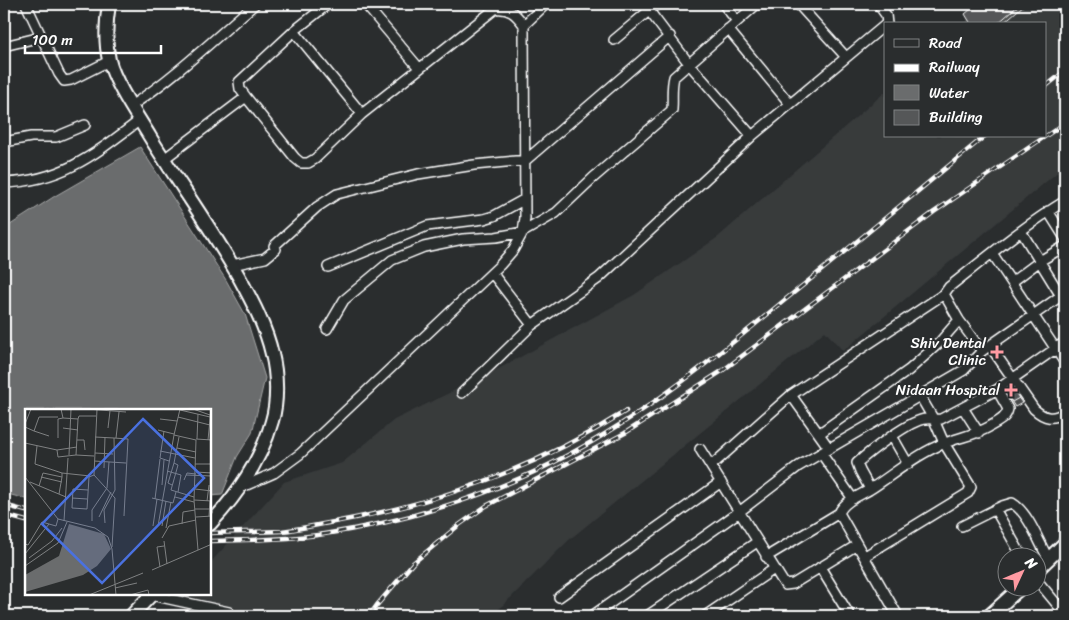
<svg xmlns="http://www.w3.org/2000/svg" width="1069" height="620" viewBox="0 0 1069 620" font-family="Sriracha,sans-serif">
<rect width="100%" height="100%" fill="#2a2d2e"/>
<filter id="ink" filterUnits="userSpaceOnUse"><feTurbulence type="fractalNoise" baseFrequency=".02" numOctaves="2"/><feDisplacementMap in="SourceGraphic" scale="10" xChannelSelector="R" yChannelSelector="G"/><feConvolveMatrix kernelMatrix="1 2 1 2 8 2 1 2 1" color-interpolation-filters="sRGB"/></filter>
<g filter="url(#ink)">
<path fill="#373a3b" d="M985,4H1065V166L843,351L825,331L569,540L492,616H260L184,594H210V563L284,482L342,463L394,420L502,367L634,295L718,237L885,92V136H1045V24H963Z"/>
<path fill="#6a6c6d" stroke="#a6a7a7" d="M140,147L226,280L245,314L265,378L252,433L237,457L222,495L210,496V410H26V499L4,493V229L55,196Z"/>
<g fill="none" stroke-linecap="round" stroke-linejoin="round">
<defs>
<path id="street" d="M26,4L59,74L64,81L71,80L109,61
M328,4L294,31L239,82L240,89L246,97L295,158L301,163H308L315,159L362,114L495,9C509,7 516,14 524,25
M365,4L419,68
M644,4L690,65L752,136
M723,4L737,21
M798,4L846,57
M878,4L886,15L887,24
M728,29L790,104
M294,31L362,114
M614,40L657,4
M4,46L41,37
M131,106C176,76 214,39 255,4
M4,142L31,137H56L85,125
M164,159L246,97
M4,183C63,181 95,154 140,120
M1048,211L1065,238
M1021,231L1061,296
M274,246L317,207L337,194L418,174L474,165L526,160L670,36
M992,253L1065,363
M232,265L265,258L276,249
M328,267L427,226L484,219L494,216L525,199
M492,273L532,325
M1012,282L1040,261L1065,246
M327,329L344,300L392,260L424,247L463,239L496,237L523,232L556,213L593,178L672,110C673,99 671,88 674,77L757,4
M990,346L1034,409C1045,419 1053,420 1065,412
M982,351L959,320L944,294L949,287C987,257 1024,226 1065,201
M462,393L532,325L599,278L752,136L885,25
M791,395L829,448
M963,408L979,433
M820,433L909,370L939,343L959,320
M892,436L908,464
M700,449L785,585L793,584L857,545
M821,453L853,499
M711,466L791,395L944,294
M240,488L274,473L300,454L500,265L513,250L523,232L525,218L524,25L546,4
M870,489L860,471L857,463C868,453 911,419 926,419C931,418 935,420 941,419L998,389
M995,509L1023,558
M962,526L1002,506L1012,503C1029,513 1039,543 1049,560
M865,556L968,493L971,487L944,443L934,420L920,396
M766,557L839,513
M820,567L850,616
M1036,579L1065,614
M151,595L229,612
M559,597L721,482
M999,608L1006,616
M592,616L739,512L799,466L964,370L982,351L1065,293
M647,616L757,542
M705,616L774,569
M898,616L839,513C844,501 859,496 869,490C894,474 918,453 945,443C960,437 975,435 989,427C997,422 1006,419 1008,409L1000,395L998,389L1065,342"/>
<path id="secondary" d="M109,4C106,22 105,42 109,60C114,82 138,117 150,137C179,184 212,229 239,277C252,301 266,327 272,354C277,374 278,401 272,421C261,461 238,494 210,524
M1036,571L1065,543
M131,616L152,594
M989,616L1020,588"/>
</defs>
<use href="#street" stroke="#fff" stroke-width="12"/>
<use href="#secondary" stroke="#fff" stroke-width="16"/>
<use href="#street" stroke="#2a2d2e" stroke-width="9"/>
<use href="#secondary" stroke="#2a2d2e" stroke-width="12"/>
<defs>
<path id="rail" d="M1045,87L1065,71
M4,505L26,511
M4,515L26,521
M210,533C234,532 258,532 282,531C299,529 317,525 334,522C440,503 536,468 626,411
M210,541C246,540 282,540 318,535C402,523 491,496 566,456C646,414 717,356 786,299C853,245 919,190 985,136
M369,616L377,605L413,563L459,525L486,506L625,433L722,371L934,212L1065,123"/>
</defs>
<use href="#rail" stroke="#fff" stroke-width="4.5"/>
<use href="#rail" stroke="#2a2d2e" stroke-width="2.5" stroke-dasharray="8" stroke-linecap="butt"/>
</g>
<path fill="#494b4c" stroke="#fff" d="M977,4H1025L1002,24H971Z
M1011,387L1022,403L1015,407L1004,390Z"/>
<path fill="#555758" stroke="#fff" d="M977,4H1020L997,24H971L965,14Z
M1011,387L1019,398L1012,402L1004,390Z"/>
</g>
<g fill="#ff9aa2" stroke="#2a2d2e" stroke-width="2">
<path d="M994.5 344.5h5v5h5v5h-5v5h-5v-5h-5v-5h5z"/>
<path d="M1008.5 382.5h5v5h5v5h-5v5h-5v-5h-5v-5h5z"/>
</g>
<g text-anchor="middle" stroke-width="4" stroke-linejoin="round" paint-order="stroke">
<g font-size="15" fill="#fff" stroke="#2a2d2e" text-anchor="end">
<text x="986" y="348">Shiv Dental<tspan x="986" dy="17">Clinic</tspan></text>
<text x="1000" y="395">Nidaan Hospital</text>
</g>
</g>
<g transform="translate(25 409)">
<rect width="186" height="186" fill="#2a2d2e"/>
<path d="M44,115L79,125L86,140L72,157L58,166L0,183V166L34,147Z" fill="#6a6c6d"/>
<path fill="none" stroke="#7f8182" stroke-width="1" d="M36,0L38,9L53,10M62,0L101,3M72,0L69,66L90,89L87,138M155,0L149,26L171,31L169,91L173,141M168,0L185,6M155,1L185,8M153,8L185,16M135,10L152,12M0,15L6,0M0,18L9,22L14,8H33M38,19L53,21M83,19L85,2M133,21L149,25M9,22L24,27M139,22L135,49L144,52M70,28L89,29M154,28L149,54L153,56L146,81L169,88M33,29V10L38,9M91,29L94,3M171,30L187,31M172,30L173,5M52,31H59L60,41M183,31L186,0M0,34L32,41L33,48L51,46M12,37L10,55L37,64V68M152,39L171,43M32,41L52,38M135,42L170,49M70,44L88,45M44,46L46,0M69,47L51,46L53,10L54,7H71M69,52L101,54M170,55H187M79,59L80,28M142,62L156,66L153,83M171,63L187,64M37,64L65,67M161,66L187,67M0,68L33,110L70,119L83,128L87,140L91,186M16,68L37,73M159,71L162,64L171,65M5,73L41,88M137,76L139,51M147,76L143,74L149,54M14,77L18,64L37,68L34,85M170,80L187,82M63,81L48,80L47,99L62,100L64,68L69,66M150,88L169,93M47,89L62,90M127,89L148,94L151,83M130,90L135,50M169,91L187,92M182,92L184,76M170,100H187M184,107L185,92M74,108L86,83M171,108L187,107M39,112L43,49M67,112V101L82,79L84,53M80,114L79,101L90,81L89,29L103,30L99,107M157,115L158,103L170,101M128,117L132,90M133,117L149,26M137,117L141,92M141,119L146,93M137,129L144,117L171,111M139,132L142,155M0,135L3,136L17,113L31,117L33,110M0,145L24,115M4,149L27,132L37,119M0,157L33,134L42,113M135,158L132,138L139,137M127,161L187,135M90,179L112,174M64,186L118,164M105,186L123,181L124,186"/>
<path fill="#4a71e0" fill-opacity="0.15" stroke="#4a71e0" stroke-width="2.5" d="M118,10L179,69L77,174L17,115Z"/>
<rect width="186" height="186" fill="none" stroke="#fff" stroke-width="2.5"/>
</g>
<rect width="1069" height="620" fill="none" stroke="#2a2d2e" stroke-width="20"/>
<rect x="10" y="10" width="1049" height="600" fill="none" stroke="#fff" stroke-width="2" filter="url(#ink)"/>
<rect x="884" y="22" width="162" height="115" fill="#2a2d2e" stroke="#7f8182"/>
<rect x="894" y="39" width="25" height="8" fill="#2a2d2e" stroke="#7f8182"/>
<text x="929" y="48" font-size="15" fill="#ffffff">Road</text>
<rect x="894" y="64" width="25" height="8" fill="#ffffff" stroke="#7f8182"/>
<text x="929" y="72" font-size="15" fill="#ffffff">Railway</text>
<rect x="894" y="85" width="25" height="15" fill="#6a6c6d" stroke="#7f8182"/>
<text x="929" y="98" font-size="15" fill="#ffffff">Water</text>
<rect x="894" y="110" width="25" height="15" fill="#555758" stroke="#7f8182"/>
<text x="929" y="122" font-size="15" fill="#ffffff">Building</text>
<g transform="translate(1022 572) rotate(46)"><circle r="24" fill="#2a2d2e" stroke="#7f8182"/>
<path d="M0-4L9 19L0 12L-9 19Z" fill="#ff9aa2"/>
<text y="-8" font-size="14" font-weight="bold" text-anchor="middle" fill="#ffffff">N</text>
</g>
<path d="M25 45v8h136v-8" fill="none" stroke="#ffffff" stroke-width="2.5"/>
<text x="32" y="45" font-size="15" fill="#ffffff" stroke="#2a2d2e" stroke-width="4" paint-order="stroke">100 m</text>
</svg>
